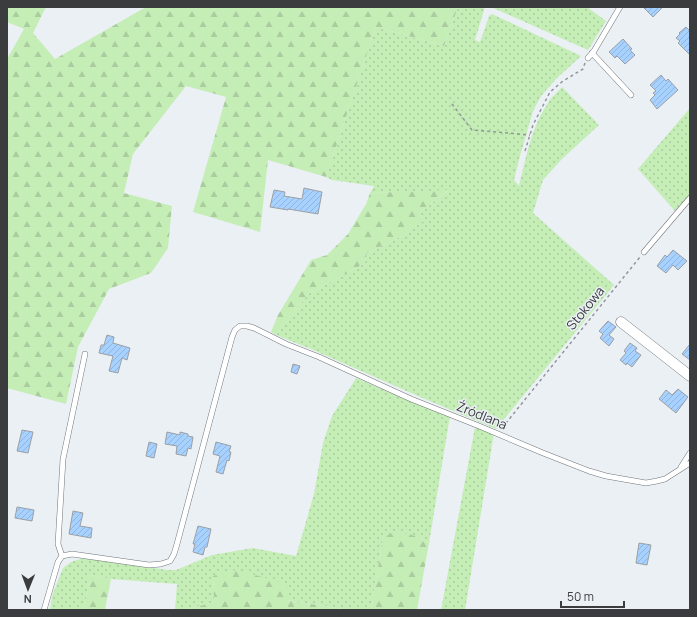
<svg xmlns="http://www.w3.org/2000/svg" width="697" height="617" viewBox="0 0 697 617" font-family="Manrope,sans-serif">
<defs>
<pattern id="grass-dots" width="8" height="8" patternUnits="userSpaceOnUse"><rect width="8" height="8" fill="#c5edb6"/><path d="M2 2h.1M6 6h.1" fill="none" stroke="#aacc9e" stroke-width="1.8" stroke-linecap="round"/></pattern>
<pattern id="forest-firs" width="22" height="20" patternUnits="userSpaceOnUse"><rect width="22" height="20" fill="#c5edb6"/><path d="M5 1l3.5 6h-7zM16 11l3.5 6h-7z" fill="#aacc9e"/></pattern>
<pattern id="building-hatch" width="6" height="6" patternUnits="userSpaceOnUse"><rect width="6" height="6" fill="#a7d1fe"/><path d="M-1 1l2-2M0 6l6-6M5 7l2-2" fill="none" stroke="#90b4db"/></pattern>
</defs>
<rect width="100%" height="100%" fill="#ebf0f5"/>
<path fill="url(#grass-dots)" d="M458,7H485L475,40L480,42L489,16L492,14L581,56L556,79L541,96L533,111L520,156L514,180L519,186C526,158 531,128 548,103C551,97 558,92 562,87L599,125L562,159L543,180L533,213L614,285L496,429L418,396L311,349L276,335L308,294L365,263L367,253L406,234L411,227L424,223L420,212L448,191L370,193L374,186L332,180L326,177L376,27L444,46Z
M491,7H587L606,21L588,50Z
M690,108V194L675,211L638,169Z
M356,378L407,400L450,416L429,543L415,536L383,537L371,610H349L287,600L213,576L214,602L186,610H175L177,584L111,579L90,575L84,610H50L52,596L63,568L71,562L80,559H92L168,570H176L212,555L253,548L296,556L314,494L323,443L332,416L353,383Z
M475,427L494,433L465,610H441Z"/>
<path fill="url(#forest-firs)" d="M7,7H46L33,33L55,59L146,7H458L444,46L376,27L326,177L268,160L260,232L193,212L226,97L186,86L133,154L124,193L172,206L168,248L151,273L109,289L78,347L66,404L7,388V59L24,29L7,22Z
M449,190L420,212L424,223L411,227L406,234L367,253L365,263L308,294L276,335L271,332L278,315L311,260L327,255L348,234L366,204L370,193Z
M398,531L415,536L429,543L417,610H371L383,537Z
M231,570L251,574L288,584L287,600L349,610H186L214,602L213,576Z
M90,575L111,579L105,610H84Z"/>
<path fill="url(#building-hatch)" stroke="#9ba0a5" d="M643,7H663L653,17Z
M686,27L690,31V55L678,43L680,41L676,38L680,34L679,33Z
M623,39L632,49L630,50L635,55L625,64L617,56L615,58L609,52Z
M661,75L666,81L668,79L678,90L657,109L650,100L655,95L653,93L656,91L650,85Z
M304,188L322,192L318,214L288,209V210L270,207L274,190L285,192L284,196L302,199Z
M673,250L687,261L678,270L673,265L666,273L657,266L665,255L667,257Z
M608,321L616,327L609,335L614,339L609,346L600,338L603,334L599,331Z
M107,335L114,337L113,343L130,348L127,360L122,358L118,373L109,371L113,356L99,353L101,345H104Z
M630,343L637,348L635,351L641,355L632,367L627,363L626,365L620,360L626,353L624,351Z
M690,344V360L682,354Z
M293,364L300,366L297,374L291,372Z
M678,389L688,397L676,413L659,399L666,390L672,395Z
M22,430L33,432L28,453L17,451Z
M167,432L180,435V432L188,434V436L193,437L191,449L188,448L186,456L176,454L177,446L165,444Z
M149,442L157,444L154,458L146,456Z
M216,442L231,446L229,452H231L229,461L227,460L223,474L216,472L220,456L213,454Z
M17,507L34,510L32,521L15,518Z
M73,511L83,513L80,526L92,528L91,538L69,534Z
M198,526L211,529L207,547H205L203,555L193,552L195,544H193Z
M639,543L651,545L647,565L636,563Z"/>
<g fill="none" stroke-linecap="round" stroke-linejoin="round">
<defs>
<path id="service" d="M592,53L631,95
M588,58L594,51L620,7
M644,252L690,198
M681,467L690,453
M62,556L58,544L63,459L85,354
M44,610L58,562L62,556L72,554L149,565L161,564L170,561L174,554L177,544L232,337L235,330L240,326H247L254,328L286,344L319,357L411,399L479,426L543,453L589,471L606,476L646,483L657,481L665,479L690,463"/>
<path id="minor" d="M621,322L690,376"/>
</defs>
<use href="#service" stroke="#717579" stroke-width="6"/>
<use href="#minor" stroke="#717579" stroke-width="11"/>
<path stroke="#93969a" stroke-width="1.5" stroke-dasharray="3 3" stroke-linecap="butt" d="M452,104L472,130L530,135
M525,151L533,125L550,92L563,81L583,69L585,63
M502,428L640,257"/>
<use href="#service" stroke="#fff" stroke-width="5"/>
<use href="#minor" stroke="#fff" stroke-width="10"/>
</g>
<g text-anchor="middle" stroke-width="3" stroke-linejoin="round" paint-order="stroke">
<g font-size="13" fill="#3a3c3e" stroke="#ebf0f5">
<text transform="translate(585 308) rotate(-51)" y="5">Stokowa</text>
<text transform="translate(482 415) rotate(22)" y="5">Źródlana</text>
</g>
</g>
<rect width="697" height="617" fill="none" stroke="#3a3c3e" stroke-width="16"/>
<g transform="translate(28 589) rotate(181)" stroke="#ebf0f5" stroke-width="3" paint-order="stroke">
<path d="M0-3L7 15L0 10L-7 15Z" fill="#3a3c3e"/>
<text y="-6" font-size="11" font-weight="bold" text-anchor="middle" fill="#3a3c3e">N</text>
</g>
<path d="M561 601v6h63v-6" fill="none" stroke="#3a3c3e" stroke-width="2"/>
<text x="567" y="601" font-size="12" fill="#3a3c3e" stroke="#ebf0f5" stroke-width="3" paint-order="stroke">50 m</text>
</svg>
